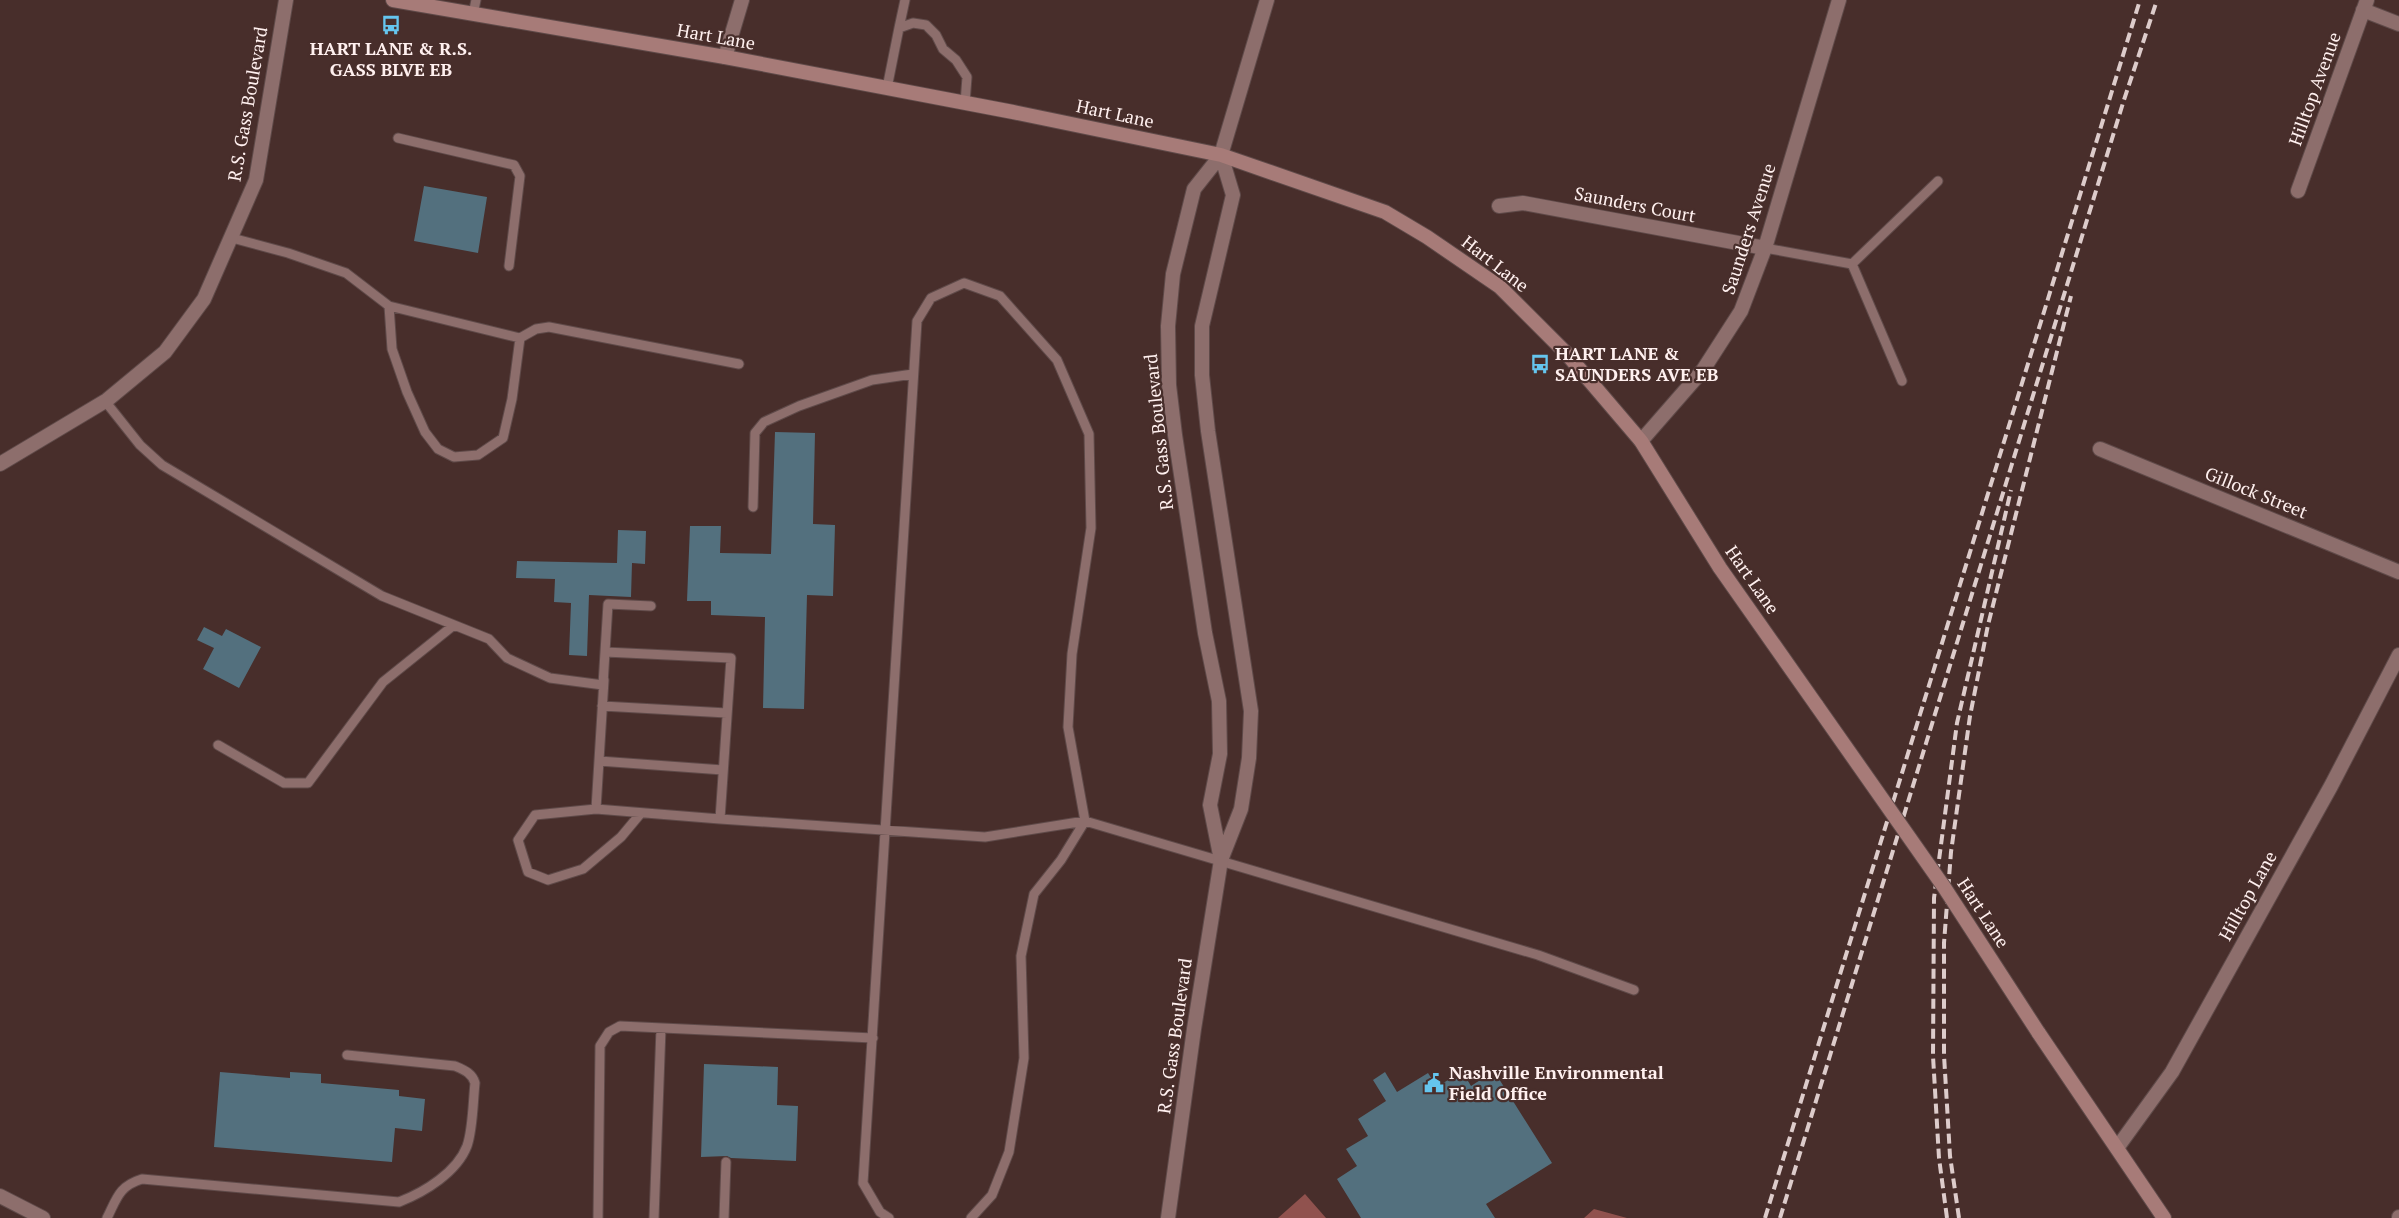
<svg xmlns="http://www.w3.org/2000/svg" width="2399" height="1218" viewBox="0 0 2399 1218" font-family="'PT Serif',serif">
<rect width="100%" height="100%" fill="#482e2b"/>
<path fill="#90524e" d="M1305,1194L1326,1218H1278Z
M1594,1209L1627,1218H1584Z"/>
<path fill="#53707e" d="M424,186L487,197L478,253L414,241Z
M775,432L815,433L813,524L835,525L833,596L807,595L804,709L763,708L765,617L711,615V601H687L690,526H721L720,553L771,554Z
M618,530L646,531L645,564L632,563L631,597L589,595L587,656L569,655L571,603L554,602L555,579L516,578L517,561L617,563Z
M204,627L222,636L226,629L261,647L239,688L203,669L214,648L197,640Z
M704,1064L778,1067L777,1105L798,1106L796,1161L731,1158L727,1156L701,1157Z
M1462,1071L1471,1086L1494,1071L1552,1163L1486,1204L1495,1218H1361L1337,1179L1357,1166L1346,1149L1368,1136L1358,1119L1386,1101L1373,1080L1385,1072L1397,1092L1428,1073L1437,1087Z
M220,1072L290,1078V1072L321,1074V1083L399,1090V1096L425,1099L422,1131L395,1128L392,1162L214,1147Z"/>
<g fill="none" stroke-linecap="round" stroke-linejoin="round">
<defs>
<path id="service" d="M473,14L476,0
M899,28L905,0
M887,88L899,28L913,23L926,25L936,35L943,49L956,60L967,77L965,103
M398,138L514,165L520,176L509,266
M232,238L288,253L346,273L389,306L392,349L407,392L425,432L438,449L454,457L478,455L503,438L512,399L520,338L536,329L549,327L739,364
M1765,248L1852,264
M1852,264L1902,381
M1852,264L1938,181
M389,306L520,338
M105,401L140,445L162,465L382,596L489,639L507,658L550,678L603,685L605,652L731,658L720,819L596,809L604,680
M753,507L755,433L764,422L799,406L872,380L913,374
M605,652L608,604L651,606
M602,706L727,713
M218,745L284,783H308L383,682L454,625
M599,761L723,770
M596,809L535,815L518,840L528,872L548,880L583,869L621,837L641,813
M720,819L985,837L1085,821L1538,955L1634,990
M107,1218C117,1198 119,1186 142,1179L399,1202C425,1192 457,1172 467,1146C473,1129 473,1101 475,1083C472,1073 464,1070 455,1066L347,1055
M598,1218L600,1046L609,1032L620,1026L873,1038
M654,1218L661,1028
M724,1218L726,1162
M889,1218L880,1212L863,1183L917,321L931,298L964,283L1000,296L1057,360L1089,434L1091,528L1072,654L1068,727L1085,821L1061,860L1034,894L1021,956L1024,1058L1009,1152L992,1195L971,1218"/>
<path id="minor" d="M2363,10L2399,24
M725,57L742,0
M2298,191L2367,0
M1499,206L1523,203L1765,248
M1641,441L1703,370L1741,311L1765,248L1839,0
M2100,449L2399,572
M0,464L107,400L165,352L204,299L256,180L286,0
M1221,860L1210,805L1220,754L1219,701L1205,633L1175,435L1169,385L1168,326L1173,274L1194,189L1221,155L1267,0
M2117,1148L2172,1072L2331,786L2399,655
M0,1196L43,1218
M1168,1218L1194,1029L1221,860L1241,809L1249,758L1251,711L1208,431L1202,375V326L1233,195L1221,155
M2399,1218V1217"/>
<path id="secondary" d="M393,0L725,57L1013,112L1221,155L1385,212L1427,237L1500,287L1566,353L1641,441L1720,568L1817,706
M2038,1032L2164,1218"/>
</defs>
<use href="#service" stroke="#5f4a49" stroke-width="11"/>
<use href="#minor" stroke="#5f4a49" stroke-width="16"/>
<use href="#secondary" stroke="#5f4a49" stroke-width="16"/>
<use href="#service" stroke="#8d6e6c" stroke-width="9"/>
<use href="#minor" stroke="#8d6e6c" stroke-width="14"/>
<use href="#secondary" stroke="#a77b78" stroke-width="14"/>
<path stroke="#ddcccb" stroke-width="4" stroke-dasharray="10 5" stroke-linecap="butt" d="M1765,1218L2140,0
M1780,1218L2123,103L2157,0
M1947,1218L1939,1158L1933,1056L1934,898L1957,723L2011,490
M1959,1218L1950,1156L1944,1055V943L1951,852L1970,716L1988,625L2071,296"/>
<defs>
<path id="secondary-bridge" d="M1817,706L1944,887L2038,1032"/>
</defs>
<use href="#secondary-bridge" stroke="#5f4a49" stroke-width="16" stroke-linecap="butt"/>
<use href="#secondary-bridge" stroke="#a77b78" stroke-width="14"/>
</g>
<defs>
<symbol id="bus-bare" viewBox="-9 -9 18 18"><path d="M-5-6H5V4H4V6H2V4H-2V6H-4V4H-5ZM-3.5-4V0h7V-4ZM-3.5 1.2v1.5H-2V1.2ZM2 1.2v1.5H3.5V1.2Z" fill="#65c5ee" stroke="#482e2b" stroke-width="2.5" paint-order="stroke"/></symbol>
<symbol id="civic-bare" viewBox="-9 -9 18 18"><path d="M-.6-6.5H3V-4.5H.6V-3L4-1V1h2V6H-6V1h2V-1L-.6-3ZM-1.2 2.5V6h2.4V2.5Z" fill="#65c5ee" stroke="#482e2b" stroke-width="2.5" paint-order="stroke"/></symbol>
</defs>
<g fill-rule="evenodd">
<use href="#bus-bare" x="377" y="11" width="28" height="28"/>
<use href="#bus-bare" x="1526" y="350" width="28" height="28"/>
<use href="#civic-bare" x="1420" y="1069" width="28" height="28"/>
</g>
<g text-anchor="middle" stroke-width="4.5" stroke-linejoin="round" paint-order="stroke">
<g font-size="18" fill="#fff0ef" stroke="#482e2b">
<text transform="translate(716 37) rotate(10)" y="6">Hart Lane</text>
<text transform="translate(2315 89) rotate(-70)" y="6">Hilltop Avenue</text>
<text transform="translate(248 104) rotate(-80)" y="6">R.S. Gass Boulevard</text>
<text transform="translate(1115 114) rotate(12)" y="6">Hart Lane</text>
<text transform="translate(1635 205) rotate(11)" y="6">Saunders Court</text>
<text transform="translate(1749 229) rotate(-72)" y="6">Saunders Avenue</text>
<text transform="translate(1495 264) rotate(38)" y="6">Hart Lane</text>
<text transform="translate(1159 432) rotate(-96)" y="6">R.S. Gass Boulevard</text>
<text transform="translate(2256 493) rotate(22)" y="6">Gillock Street</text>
<text transform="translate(1752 580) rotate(55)" y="6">Hart Lane</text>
<text transform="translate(2248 896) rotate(-61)" y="6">Hilltop Lane</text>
<text transform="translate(1983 913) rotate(57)" y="6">Hart Lane</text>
<text transform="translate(1175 1036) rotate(-82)" y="6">R.S. Gass Boulevard</text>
</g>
<g font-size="18" font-weight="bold" fill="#fff0ef" stroke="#482e2b" text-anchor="start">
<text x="391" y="55" text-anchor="middle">HART LANE &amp; R.S.<tspan x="391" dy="21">GASS BLVE EB</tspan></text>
<text x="1555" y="360">HART LANE &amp;<tspan x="1555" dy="21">SAUNDERS AVE EB</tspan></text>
<text x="1449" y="1079">Nashville Environmental<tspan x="1449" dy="21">Field Office</tspan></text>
</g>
</g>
</svg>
